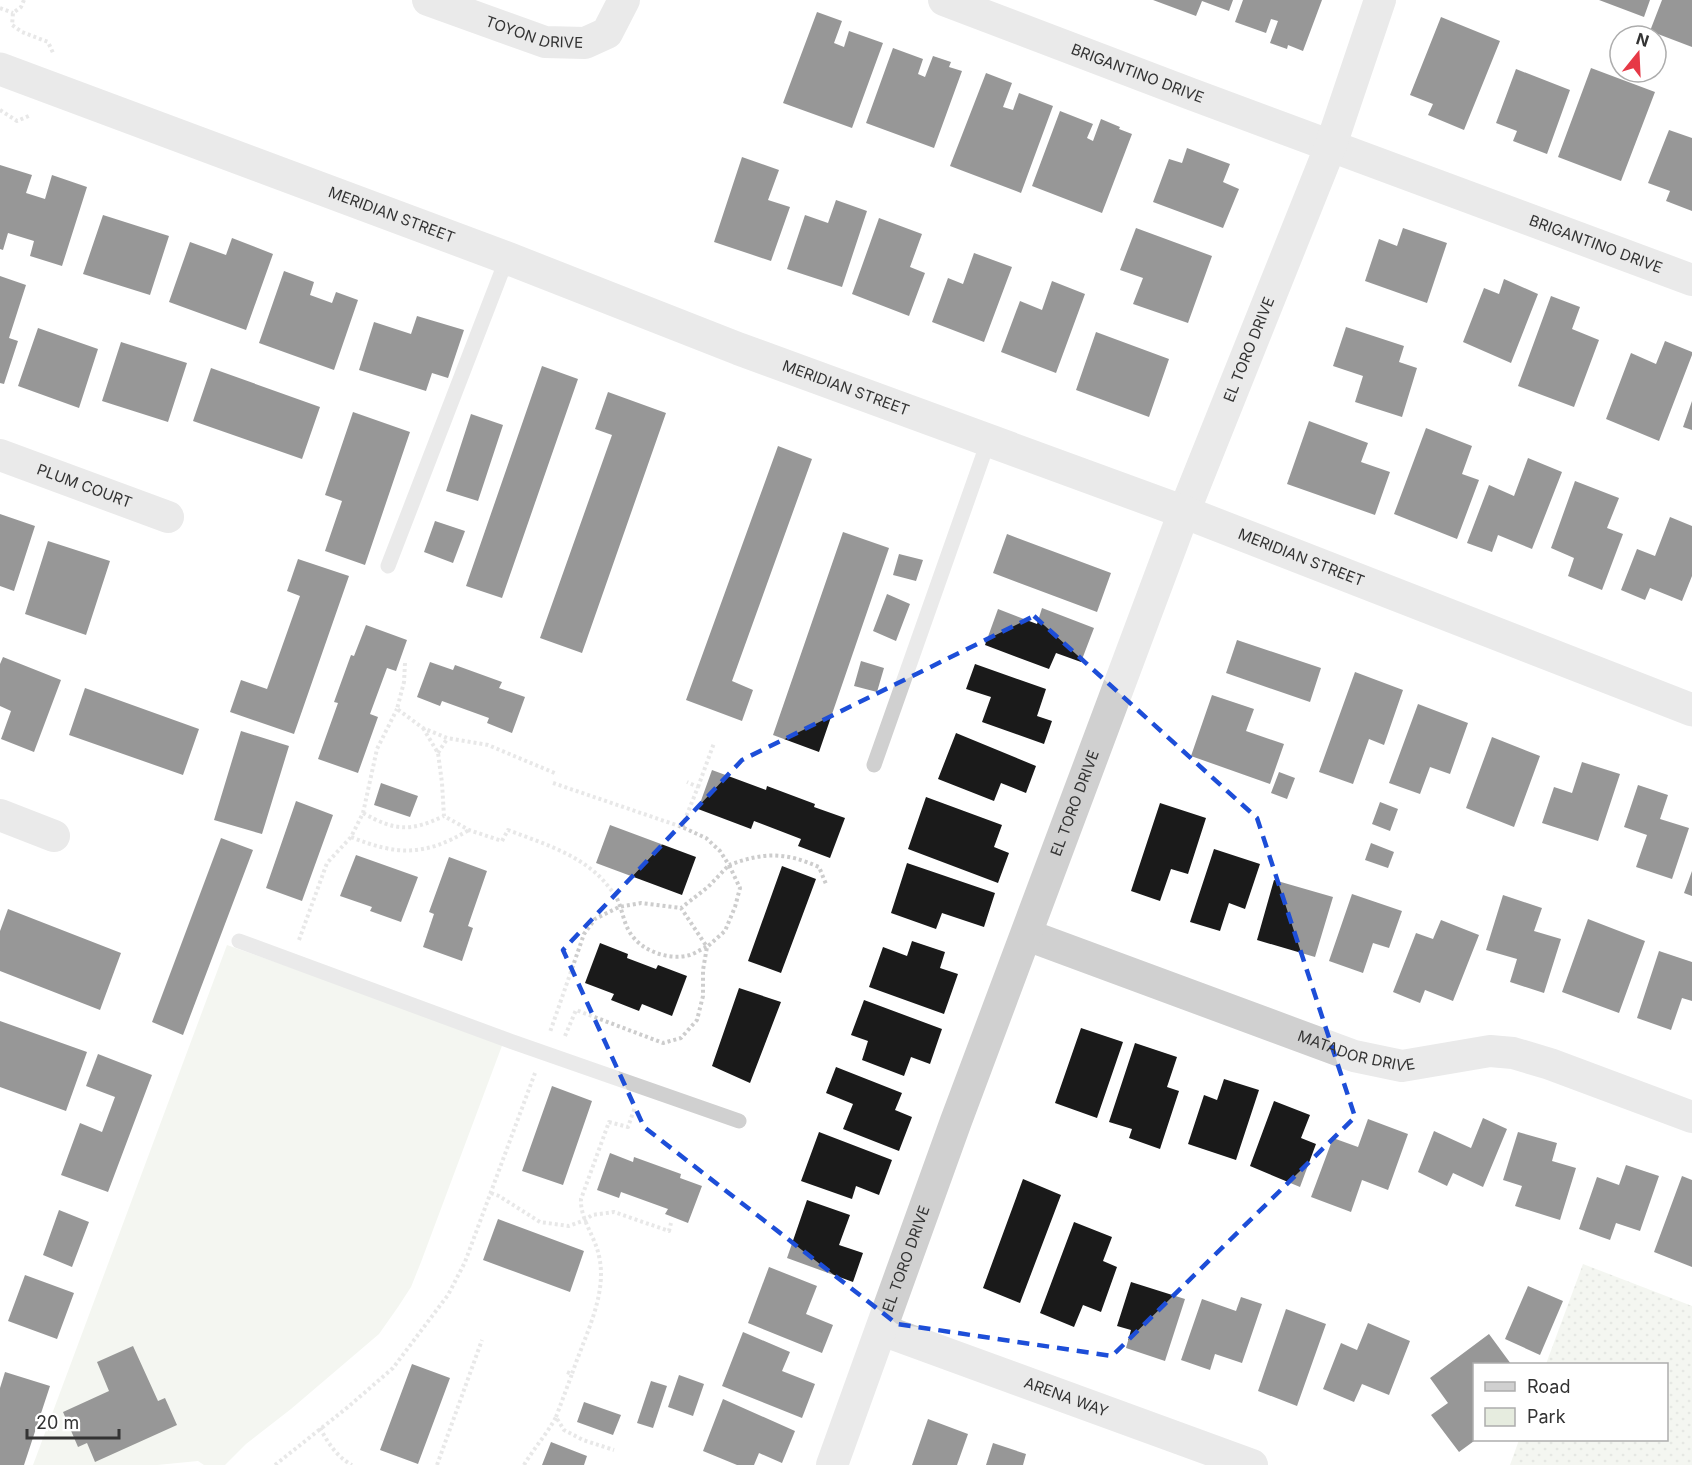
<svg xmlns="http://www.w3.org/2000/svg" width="1692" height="1465" viewBox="0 0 1692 1465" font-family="Inter,sans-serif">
<defs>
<pattern id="grass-dots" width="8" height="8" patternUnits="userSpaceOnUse" patternTransform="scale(1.5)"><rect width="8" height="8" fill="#e6ecdf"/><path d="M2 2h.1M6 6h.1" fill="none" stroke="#c6cbc0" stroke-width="1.8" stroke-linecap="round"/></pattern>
</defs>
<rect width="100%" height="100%" fill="#fff"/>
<path fill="url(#grass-dots)" d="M1583,1264L1692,1306V1465H1510L1519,1440H1666V1364H1546Z"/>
<path fill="#e6ecdf" d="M227,945L503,1043L421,1262L411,1287L398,1307L379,1334L291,1409L246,1444L225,1465H204L198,1461L157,1465H33Z"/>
<path fill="#1a1a1a" d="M1153,0H1233L1229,11L1202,1L1196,16Z
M1243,0H1322L1303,51L1288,45L1287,49L1270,43L1278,21L1271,19L1266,33L1235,22Z
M1599,0H1650L1644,17Z
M1662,0H1692V47L1650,31Z
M817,12L842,21L834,43L844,47L849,31L883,43L852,128L783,103Z
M1441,17L1500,41L1464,130L1428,115L1433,104L1410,95Z
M893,48L923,59L918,74L925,77L933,56L951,62L949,67L962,71L934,148L866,123Z
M1591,68L1655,92L1621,181L1558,157Z
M1516,69L1570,90L1547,154L1513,141L1517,131L1496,123Z
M986,73L1012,83L1003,107L1013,110L1019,93L1053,106L1021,193L950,166Z
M1060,111L1093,124L1087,138L1093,141L1101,119L1120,127L1119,129L1132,134L1102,213L1032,186Z
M1669,130L1692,138V211L1666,201L1670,191L1648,183Z
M1187,148L1230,164L1223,182L1239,189L1223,228L1153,202L1169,159L1182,163Z
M742,157L779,170L768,200L790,207L771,261L714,242Z
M0,165L32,175L26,193L45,199L52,175L87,187L62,266L30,256L34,241L8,233L3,250L0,249Z
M836,200L867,211L842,287L787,269L805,215L828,223Z
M103,215L169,236L150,295L83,274Z
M879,218L922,234L910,267L925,273L909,316L852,294Z
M1136,228L1212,256L1188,323L1133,304L1143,278L1120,270Z
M1403,228L1447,243L1427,303L1365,281L1379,239L1397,246Z
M232,238L273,254L246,330L169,302L190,242L226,255Z
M974,253L1012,267L984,342L932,322L948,278L963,284Z
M284,271L314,282L310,295L332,303L336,292L358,300L334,370L259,343Z
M0,276L26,285L9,338L18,341L4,384L0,383Z
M1504,279L1538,294L1511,363L1463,342L1484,288L1499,294Z
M1052,281L1085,294L1056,373L1001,352L1020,301L1042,310Z
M1551,296L1580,307L1572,329L1599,340L1574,407L1518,386Z
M417,316L464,330L448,378L432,373L426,391L359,370L374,322L411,334Z
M1346,327L1404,346L1399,362L1417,368L1402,417L1355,402L1363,376L1333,366Z
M38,328L98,349L79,408L18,386Z
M1096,332L1169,359L1149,417L1076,390Z
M1665,341L1692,352V355L1659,441L1606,419L1631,353L1656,364Z
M121,342L187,363L168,422L102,401Z
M542,366L578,379L502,598L466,586Z
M211,368L320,407L302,459L193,421Z
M608,392L666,413L582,653L540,638L612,435L595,429Z
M1692,401V430L1683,427Z
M353,412L410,432L365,565L325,551L342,501L325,495Z
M471,414L503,425L478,501L446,491Z
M1309,421L1368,443L1361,462L1390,472L1375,515L1287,484Z
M1426,428L1472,446L1462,474L1479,480L1457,539L1394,514Z
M778,446L812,459L732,681L753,690L742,721L686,700Z
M1528,458L1562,472L1532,549L1498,535L1492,552L1467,543L1489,485L1514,496Z
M1575,481L1619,498L1607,528L1623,534L1602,590L1568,576L1574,558L1551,548Z
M0,514L35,526L14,591L0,586Z
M1670,517L1692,526V576L1682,601L1650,588L1645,600L1621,590L1637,549L1655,556Z
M435,521L465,531L453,563L424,552Z
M843,532L889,548L819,752L773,735Z
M1007,534L1111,573L1097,612L993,573Z
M48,541L110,561L86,635L25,614Z
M899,554L923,560L916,581L893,575Z
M298,559L349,576L294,734L230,712L241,680L267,689L300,596L287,591Z
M887,594L910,604L896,641L873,631Z
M1042,608L1094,628L1081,662L1056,653L1049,669L985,645L998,609L1037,624Z
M366,625L407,640L396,671L387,668L370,714L378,717L358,773L318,759L338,703L334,702L351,655L354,656Z
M1237,640L1321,668L1310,702L1226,673Z
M3,657L61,680L34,752L1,739L11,711L0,706V664Z
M861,661L884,668L877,692L854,686Z
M430,662L453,670L455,665L502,682L499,688L525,697L512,733L487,723L489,718L442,701L440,706L417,697Z
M975,664L1046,689L1037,716L1052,721L1044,744L982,722L991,697L966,689Z
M1355,672L1403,690L1384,745L1369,739L1353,784L1319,772Z
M85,688L199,729L183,775L69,735Z
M1212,695L1254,709L1246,731L1284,744L1270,784L1191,756Z
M1418,704L1468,723L1450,774L1430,767L1420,794L1389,783Z
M241,731L289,746L262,834L214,820Z
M956,733L1036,766L1026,793L1001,783L994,801L938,779Z
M1492,737L1540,756L1514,827L1466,808Z
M1582,762L1620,774L1598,841L1542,823L1554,787L1572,793Z
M712,770L766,790L767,786L815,804L814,807L845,818L830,858L798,846L801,839L754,821L751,829L698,809Z
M1279,772L1295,778L1287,799L1271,793Z
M381,783L418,796L410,817L374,805Z
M1638,785L1668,795L1660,819L1689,828L1672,879L1636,867L1647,835L1624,827Z
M926,797L1002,825L994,847L1009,853L998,883L908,849Z
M296,801L333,815L302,901L266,888Z
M1380,802L1398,809L1390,831L1372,824Z
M1160,803L1206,818L1188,874L1171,869L1160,901L1131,891Z
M610,825L696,857L682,895L596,863Z
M221,838L253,850L183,1035L152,1022Z
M1371,843L1394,852L1388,868L1365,860Z
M1214,849L1260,864L1245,909L1229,903L1220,931L1190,922Z
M356,855L418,877L401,922L370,911L372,907L340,896Z
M449,857L487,871L468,926L473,928L462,961L423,947L434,914L429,912Z
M907,863L995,893L984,927L942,913L936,929L891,913Z
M782,866L816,879L781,973L748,961Z
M1692,871V896L1684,893Z
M1274,880L1333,897L1315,957L1257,940Z
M1352,894L1402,911L1389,948L1373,943L1363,973L1329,961Z
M1503,895L1542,908L1534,931L1561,939L1544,993L1510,982L1517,959L1486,950Z
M8,909L121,953L100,1010L0,971V931Z
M1588,919L1645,941L1619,1013L1562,992Z
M1441,920L1479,935L1453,1001L1425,990L1420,1003L1393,992L1416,933L1433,939Z
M912,941L945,952L940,968L958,974L944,1014L869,987L883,947L907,956Z
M600,943L628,954L627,958L656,969L658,965L687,976L672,1016L642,1004L639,1011L611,1000L614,994L585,983Z
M1659,951L1692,962V1001L1682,998L1671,1030L1637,1018Z
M739,988L781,1002L750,1083L712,1066Z
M864,1000L942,1029L930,1064L911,1057L904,1076L862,1060L868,1041L851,1035Z
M0,1021L87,1052L66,1111L0,1087Z
M1081,1028L1123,1042L1097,1118L1055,1103Z
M1135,1043L1177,1057L1167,1087L1179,1091L1160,1149L1129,1138L1132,1129L1109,1122Z
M98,1054L152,1075L108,1192L61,1175L80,1123L102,1132L115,1097L86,1086Z
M836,1067L902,1093L895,1110L912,1117L899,1151L843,1129L853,1104L826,1093Z
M1224,1079L1259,1090L1236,1160L1188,1144L1204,1095L1217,1100Z
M552,1086L592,1101L563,1185L522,1171Z
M1274,1101L1310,1115L1301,1138L1316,1144L1300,1187L1250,1166Z
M1483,1118L1507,1129L1483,1187L1453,1173L1447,1186L1418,1172L1434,1131L1471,1148Z
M1368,1119L1408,1134L1388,1190L1362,1180L1351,1212L1311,1197L1333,1138L1358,1147Z
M819,1132L892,1160L879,1195L856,1186L852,1199L801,1181Z
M1518,1132L1557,1143L1552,1161L1576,1168L1560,1220L1515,1206L1522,1186L1503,1180Z
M610,1153L633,1162L634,1157L681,1174L680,1178L702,1186L688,1223L665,1214L668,1209L621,1192L619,1198L597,1190Z
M1626,1165L1659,1176L1640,1231L1616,1223L1610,1240L1579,1229L1597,1177L1619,1185Z
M1682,1176L1692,1180V1267L1654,1252Z
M1023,1179L1061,1195L1020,1303L983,1288Z
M807,1200L850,1215L839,1245L863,1253L853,1282L787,1258Z
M59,1210L89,1222L72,1267L43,1255Z
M498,1219L584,1251L570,1292L483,1260Z
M1074,1222L1112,1237L1103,1261L1117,1267L1101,1312L1083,1305L1074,1327L1040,1313Z
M769,1267L817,1286L806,1314L833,1325L822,1353L748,1323Z
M25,1275L74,1293L57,1339L8,1321Z
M1131,1282L1185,1299L1165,1361L1126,1348L1131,1330L1117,1326Z
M1528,1286L1563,1301L1540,1355L1505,1339Z
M1241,1297L1262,1304L1242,1363L1215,1354L1210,1370L1181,1360L1202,1299L1236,1311Z
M1286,1309L1326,1324L1297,1406L1258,1391Z
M1368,1323L1410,1341L1389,1395L1362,1384L1354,1402L1323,1389L1341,1343L1357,1350Z
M743,1332L790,1352L782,1371L815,1384L802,1418L722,1386Z
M1489,1334L1511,1364H1474V1441L1459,1452L1431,1415L1448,1403L1430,1378Z
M133,1346L158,1401L165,1398L177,1425L95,1462L87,1443L78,1447L63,1412L109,1391L97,1362Z
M412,1364L450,1378L418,1464L380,1450Z
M5,1372L50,1386L24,1465H0V1388Z
M679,1375L704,1384L693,1416L668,1407Z
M651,1381L667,1386L653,1428L637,1423Z
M723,1399L795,1431L782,1463L759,1453L754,1465H737L703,1451Z
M584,1402L621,1415L613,1435L577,1422Z
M928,1419L968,1434L957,1465H912Z
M551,1442L587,1456L584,1465H542Z
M993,1443L1026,1454L1023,1465H986Z"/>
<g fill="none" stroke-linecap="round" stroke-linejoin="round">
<path stroke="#cdcdcd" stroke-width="4" stroke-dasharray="3 3" stroke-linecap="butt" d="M24,0L21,7L13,13L12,25L22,32L48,42L54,55
M0,8L13,13
M0,110L17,121L31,115
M405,663L404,682L397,709L423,728L447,738L488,745L557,774
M423,728L438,753L442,783L444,816L469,830L502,841L508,830C539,842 573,852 598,875C604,881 612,890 616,897C622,907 623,921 629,931C640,951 669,961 690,955C696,953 701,949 707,947L681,908L641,903L619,907L595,919L584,934L550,1032
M438,753L447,739
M553,783L682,827L706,838L720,851L729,865C764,852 785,852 819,867L826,884
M698,787L714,743
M363,813C395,831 410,832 444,816
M682,827L698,787L687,782
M351,837C398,856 425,856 469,830
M299,940L327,863L351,837L363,813L377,749L397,709
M565,1036L576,1010L663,1043L681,1038L697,1020L703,996V970L707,947L725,931L735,907L740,888L729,865L708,887L681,908
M491,1193L499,1196L540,1222L569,1226L585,1220L592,1215L614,1212L669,1231L671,1223
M567,1372L572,1374C584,1337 608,1295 599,1256C595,1236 580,1219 581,1199L609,1122L628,1127L635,1107
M556,1417L572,1374
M320,1428C328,1443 337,1457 352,1465
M275,1465L348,1407L393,1368L448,1295L465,1262L535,1073
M437,1465L482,1340
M524,1465C534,1448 547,1434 556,1417L564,1430L583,1440L614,1450"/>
<path stroke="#d0d0d0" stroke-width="15" d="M388,566L507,258
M874,765L989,439
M239,941L510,1041L739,1121"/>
<g stroke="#d0d0d0" stroke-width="32">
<path id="s1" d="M428,0L545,42L585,43L607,33L624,0"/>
<path id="s2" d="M944,0L1191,94L1692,280"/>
<path id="s3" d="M0,455L168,517"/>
<path d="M0,815L54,836"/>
<path id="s4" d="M1027,935L1354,1056L1402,1066L1490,1051L1513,1053L1550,1064L1692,1117"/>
<path id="s5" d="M882,1330L1252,1465"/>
<path id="s6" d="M832,1465L956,1121L1184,512L1331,145L1380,0"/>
</g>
<path stroke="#d0d0d0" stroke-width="33" id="s7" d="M0,69L507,258L739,349L1184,512L1692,710"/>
</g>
<path d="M0 0H1692V1465H0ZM1034,616L1257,818L1355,1117L1112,1356L897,1324L644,1127L563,950L742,760Z" fill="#fff" fill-opacity=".55" fill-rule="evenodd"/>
<path fill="none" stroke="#1d4ed8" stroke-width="4.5" stroke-dasharray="12 8" stroke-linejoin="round" d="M1034,616L1257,818L1355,1117L1112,1356L897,1324L644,1127L563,950L742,760Z"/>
<g text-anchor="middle" stroke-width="6" stroke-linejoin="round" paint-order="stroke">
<g font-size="15" fill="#333" stroke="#fff">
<text dy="5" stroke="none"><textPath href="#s1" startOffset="112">TOYON DRIVE</textPath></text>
<text dy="5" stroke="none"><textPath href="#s2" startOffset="207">BRIGANTINO DRIVE</textPath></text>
<text dy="5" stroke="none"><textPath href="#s7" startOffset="418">MERIDIAN STREET</textPath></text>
<text dy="5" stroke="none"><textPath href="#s2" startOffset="696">BRIGANTINO DRIVE</textPath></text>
<text dy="5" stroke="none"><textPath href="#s6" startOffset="1191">EL TORO DRIVE</textPath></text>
<text dy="5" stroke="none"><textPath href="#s7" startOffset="904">MERIDIAN STREET</textPath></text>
<text dy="5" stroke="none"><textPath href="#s3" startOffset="90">PLUM COURT</textPath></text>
<text dy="5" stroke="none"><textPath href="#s7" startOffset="1390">MERIDIAN STREET</textPath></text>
<text dy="5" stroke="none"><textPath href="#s6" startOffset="705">EL TORO DRIVE</textPath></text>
<text dy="5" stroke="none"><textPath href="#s4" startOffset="350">MATADOR DRIVE</textPath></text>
<text dy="5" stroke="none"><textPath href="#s6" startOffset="219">EL TORO DRIVE</textPath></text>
<text dy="5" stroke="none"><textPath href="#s5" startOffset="196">ARENA WAY</textPath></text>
</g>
</g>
<rect x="1473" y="1363" width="195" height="78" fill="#ffffff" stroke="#adadad" stroke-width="1.5"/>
<rect x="1485" y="1382" width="30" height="9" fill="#d0d0d0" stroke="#adadad" stroke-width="1.5"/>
<text x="1527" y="1393" font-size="18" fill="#333333">Road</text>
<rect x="1485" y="1408" width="30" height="18" fill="#e6ecdf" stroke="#adadad" stroke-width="1.5"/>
<text x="1527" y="1423" font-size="18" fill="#333333">Park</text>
<g transform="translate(1638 54) rotate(18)"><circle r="28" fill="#ffffff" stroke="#adadad" stroke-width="1.5"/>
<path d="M0-4.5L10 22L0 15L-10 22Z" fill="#e63946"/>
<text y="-9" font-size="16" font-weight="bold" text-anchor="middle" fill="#333333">N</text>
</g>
<path d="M27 1429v9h92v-9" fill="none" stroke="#333333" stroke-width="3"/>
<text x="36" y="1429" font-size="18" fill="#333333" stroke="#ffffff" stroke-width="4.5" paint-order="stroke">20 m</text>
</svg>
